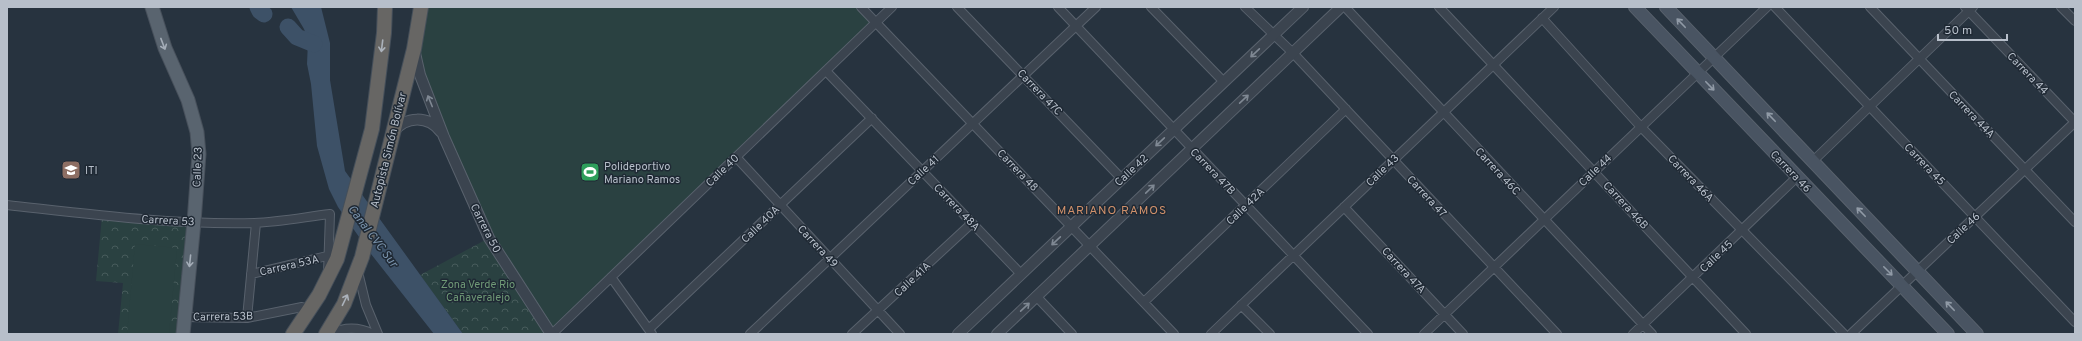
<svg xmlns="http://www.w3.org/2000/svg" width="2082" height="341" viewBox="0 0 2082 341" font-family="Overpass,sans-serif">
<defs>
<pattern id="park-crowns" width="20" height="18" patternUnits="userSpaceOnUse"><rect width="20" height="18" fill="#2a4141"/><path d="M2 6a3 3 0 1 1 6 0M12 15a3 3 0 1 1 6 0" fill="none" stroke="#475b5b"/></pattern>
</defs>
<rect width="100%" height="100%" fill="#27333f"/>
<path fill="url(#park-crowns)" d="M102,216L194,222L183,334H118L123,283L96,281Z
M489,238L551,334H463L420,275Z"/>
<path fill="#2a4141" d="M421,7H861L877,22L552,334L489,238L414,49Z
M135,244L177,248L169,334H127Z"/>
<path fill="#3d5167" d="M291,7H321L330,43V80L345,171L463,334H434L371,254L338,207L329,189L317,146L311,84L307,64L308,41L304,29Z"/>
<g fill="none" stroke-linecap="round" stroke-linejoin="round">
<path stroke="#3d5167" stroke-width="17" d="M258,7L260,11L264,14
M288,27L297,37L314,44"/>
<defs>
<path id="minor" d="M861,7L1174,334
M957,7L1122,179
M1058,7L1368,334
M1151,7L1224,82
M1245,7L1293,53L1557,334
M1345,7L1652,334
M1439,7L1746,334
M1775,7L2075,322
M1870,7L2075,222
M1965,7L2075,122
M2061,7L2075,21
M1542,18L1641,127L1844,334
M826,71L1021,274
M736,157L900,334
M1813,161L1973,7
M7,205C89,214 172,225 254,223C279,222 305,217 330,214L328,273
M1344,207L1463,334
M358,272L366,305L378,334
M251,274L327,256
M611,277L652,334
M1036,296L1072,334
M1144,302L1346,109
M1241,305L1270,334
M184,317L247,318L302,307L309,310
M247,318L256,223
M649,329L872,118
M330,334C344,327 359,327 373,334
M552,334L892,7
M750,334L1096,7
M852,334L972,223
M1211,334L1554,7
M1424,334L1767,7
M1633,334L1797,177
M1851,334L2075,122"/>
<path id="tertiary" d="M415,53L420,75L444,137L489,238L551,334
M393,132C406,116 428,115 441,132
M958,334L1303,7
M997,334L1341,7"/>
<path id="secondary" d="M1635,7L1948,334
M1666,7L1977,334"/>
<path id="primary" d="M152,7L165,48L188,100L197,132L199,154L194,222L183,334"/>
<path id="trunk" d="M293,334L319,295L337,259L372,129L384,33L385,7
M326,334L344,304L362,257L414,49L421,7"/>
</defs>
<use href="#minor" stroke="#59626d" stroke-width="10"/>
<use href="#tertiary" stroke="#59626d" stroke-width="12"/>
<use href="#secondary" stroke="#59626d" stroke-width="14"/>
<use href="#primary" stroke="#47505b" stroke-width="15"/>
<use href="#trunk" stroke="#454f5a" stroke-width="16"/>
<use href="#minor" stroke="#3b444f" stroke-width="8"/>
<use href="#tertiary" stroke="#3b444f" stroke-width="10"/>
<use href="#secondary" stroke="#495462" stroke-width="12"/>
<use href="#primary" stroke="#59646f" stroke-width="13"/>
<use href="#trunk" stroke="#676664" stroke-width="14"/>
</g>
<defs><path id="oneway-shaft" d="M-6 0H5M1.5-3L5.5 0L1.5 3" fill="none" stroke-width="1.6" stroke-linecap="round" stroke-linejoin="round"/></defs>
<g stroke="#909aa6">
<use href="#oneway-shaft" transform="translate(1681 23) rotate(-134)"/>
<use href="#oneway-shaft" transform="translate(1710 86) rotate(46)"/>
<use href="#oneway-shaft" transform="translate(1771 117) rotate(-134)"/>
<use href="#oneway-shaft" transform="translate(1861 212) rotate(-134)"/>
<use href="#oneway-shaft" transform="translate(1888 271) rotate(45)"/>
<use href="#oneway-shaft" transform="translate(1950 306) rotate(-134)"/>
</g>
<g stroke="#a4adb8">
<use href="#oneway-shaft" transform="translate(163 44) rotate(69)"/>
<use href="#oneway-shaft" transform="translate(190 261) rotate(96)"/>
</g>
<g stroke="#abb2bb">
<use href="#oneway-shaft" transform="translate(382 46) rotate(97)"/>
<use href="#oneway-shaft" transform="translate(345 300) rotate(-64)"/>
</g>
<g stroke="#7f8893">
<use href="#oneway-shaft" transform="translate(1255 53) rotate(137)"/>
<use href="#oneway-shaft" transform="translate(1244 99) rotate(-43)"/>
<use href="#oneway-shaft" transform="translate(430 101) rotate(-112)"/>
<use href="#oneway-shaft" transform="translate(1160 142) rotate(137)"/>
<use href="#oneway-shaft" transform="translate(1150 189) rotate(-44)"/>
<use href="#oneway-shaft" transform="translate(1056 241) rotate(137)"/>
<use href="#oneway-shaft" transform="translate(1025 307) rotate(-43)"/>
</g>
<defs>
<symbol id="school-square" viewBox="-11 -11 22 22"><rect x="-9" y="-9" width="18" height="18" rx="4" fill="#8d6e63" stroke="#1f2934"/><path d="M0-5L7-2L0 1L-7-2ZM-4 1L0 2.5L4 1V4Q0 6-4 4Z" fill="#fff"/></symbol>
<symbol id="stadium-square" viewBox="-11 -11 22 22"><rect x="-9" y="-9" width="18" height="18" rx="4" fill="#2e9e5b" stroke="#1f2934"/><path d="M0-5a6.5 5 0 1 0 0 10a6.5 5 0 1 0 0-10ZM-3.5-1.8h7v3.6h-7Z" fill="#fff"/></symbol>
</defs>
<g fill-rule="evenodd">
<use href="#school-square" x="60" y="159" width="22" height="22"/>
<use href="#stadium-square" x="579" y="161" width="22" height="22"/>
</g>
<g text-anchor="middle" stroke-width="3" stroke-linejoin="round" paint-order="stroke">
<g font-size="11" fill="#b7bfca" stroke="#1f2934">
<text transform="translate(2028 73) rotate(46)" y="4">Carrera 44</text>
<text transform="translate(1040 92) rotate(46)" y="4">Carrera 47C</text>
<text transform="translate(1972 114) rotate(46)" y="4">Carrera 44A</text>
<text transform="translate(388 150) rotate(-76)" y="4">Autopista Simón Bolívar</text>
<text transform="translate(1925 164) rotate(46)" y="4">Carrera 45</text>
<text transform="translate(197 167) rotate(-88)" y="4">Calle 23</text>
<text transform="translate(722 170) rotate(-44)" y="4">Calle 40</text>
<text transform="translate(923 170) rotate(-43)" y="4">Calle 41</text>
<text transform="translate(1018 170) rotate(46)" y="4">Carrera 48</text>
<text transform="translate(1131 170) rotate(-43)" y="4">Calle 42</text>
<text transform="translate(1382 170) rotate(-44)" y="4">Calle 43</text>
<text transform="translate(1595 170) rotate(-44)" y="4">Calle 44</text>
<text transform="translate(1213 171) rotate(46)" y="4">Carrera 47B</text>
<text transform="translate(1498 171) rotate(47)" y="4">Carrera 46C</text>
<text transform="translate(1791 171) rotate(46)" y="4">Carrera 46</text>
<text transform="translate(1691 178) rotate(46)" y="4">Carrera 46A</text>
<text transform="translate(1427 196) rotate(47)" y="4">Carrera 47</text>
<text transform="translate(1626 205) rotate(47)" y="4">Carrera 46B</text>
<text transform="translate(1245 206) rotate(-44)" y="4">Calle 42A</text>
<text transform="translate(957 207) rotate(46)" y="4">Carrera 48A</text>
<text transform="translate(168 220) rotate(3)" y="4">Carrera 53</text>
<text transform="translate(760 224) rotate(-44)" y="4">Calle 40A</text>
<text transform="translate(486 228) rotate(63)" y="4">Carrera 50</text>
<text transform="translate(1963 228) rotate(-43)" y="4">Calle 46</text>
<text transform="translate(818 246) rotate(47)" y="4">Carrera 49</text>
<text transform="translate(1716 256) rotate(-44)" y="4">Calle 45</text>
<text transform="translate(289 265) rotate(-13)" y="4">Carrera 53A</text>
<text transform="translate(1404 270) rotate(47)" y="4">Carrera 47A</text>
<text transform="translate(912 279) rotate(-43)" y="4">Calle 41A</text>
<text transform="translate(223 316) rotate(-1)" y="4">Carrera 53B</text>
</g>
<g font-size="11" fill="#b7bfca" stroke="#1f2934" text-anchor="start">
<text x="604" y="170">Polideportivo<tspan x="604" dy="13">Mariano Ramos</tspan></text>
<text x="85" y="174">ITI</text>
</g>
<g font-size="11" fill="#6f9976" stroke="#1f2934">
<text x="478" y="288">Zona Verde Rio<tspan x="478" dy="13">Cañaveralejo</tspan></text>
</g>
<g font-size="12" letter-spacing="1" fill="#d0916b" stroke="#1f2934">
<text x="1112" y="214">MARIANO RAMOS</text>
</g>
<g font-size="12" font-style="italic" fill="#7992ab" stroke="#1f2934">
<text transform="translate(373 236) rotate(53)" y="4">Canal CVC Sur</text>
</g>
</g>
<rect width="2082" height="341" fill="none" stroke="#b7bfca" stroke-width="16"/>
<path d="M1938 34v6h69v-6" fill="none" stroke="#b7bfca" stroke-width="2"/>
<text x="1944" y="34" font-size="12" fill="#b7bfca" stroke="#1f2934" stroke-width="3" paint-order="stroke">50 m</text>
</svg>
